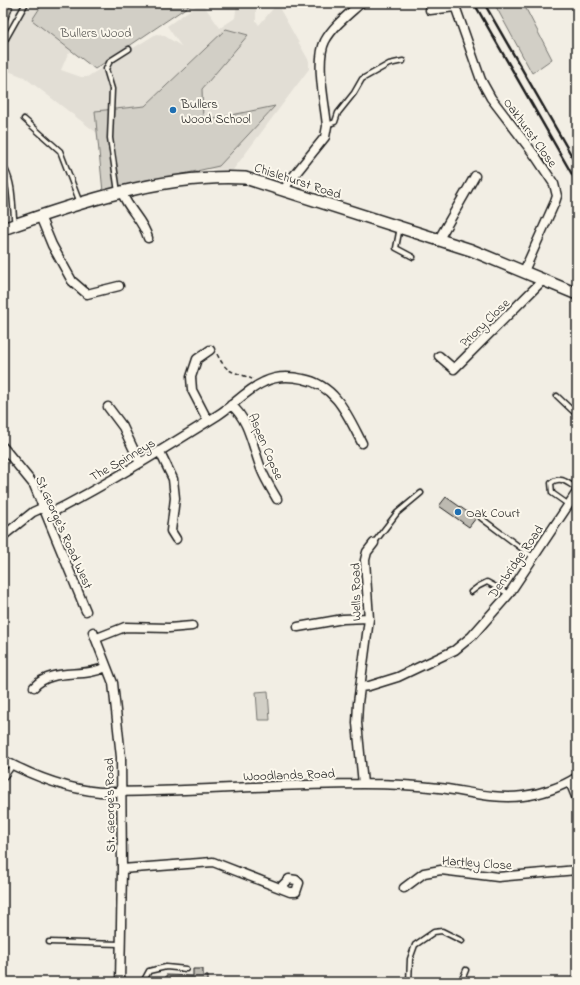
<svg xmlns="http://www.w3.org/2000/svg" width="580" height="985" viewBox="0 0 580 985" font-family="'Indie Flower',sans-serif">
<rect width="100%" height="100%" fill="#f2eee4"/>
<filter id="ink" filterUnits="userSpaceOnUse"><feTurbulence type="fractalNoise" baseFrequency=".025" numOctaves="2"/><feDisplacementMap in="SourceGraphic" scale="8" xChannelSelector="R" yChannelSelector="G"/><feConvolveMatrix kernelMatrix="1 2 1 2 8 2 1 2 1" color-interpolation-filters="sRGB"/></filter>
<g filter="url(#ink)">
<path fill="#e2ded5" d="M20,3H36L40,9L83,36L67,56L61,70L81,77H87L156,34L163,35L181,46L167,26L200,3H202L220,28L235,18L237,3H253L256,9V21L259,25L277,4L309,61V69L233,170L209,169L169,174L111,154H99L97,133L24,77L3,69V38Z"/>
<path fill="#d2cfc6" stroke="#777671" d="M43,3H199L190,5L95,69L32,20Z
M494,3H523L552,59L532,73Z
M226,29L248,35L202,89L203,121L275,106L219,166L103,192L95,111L145,106Z
M268,691L270,720H258L256,692Z"/>
<path fill="#bdbab1" stroke="#1c1c1c" d="M7,5L13,7L3,31V10H4Z
M446,497L476,518L469,527L439,506Z
M193,969H203V976H208V982H166V975L193,976Z"/>
<g fill="none" stroke-linecap="round" stroke-linejoin="round">
<defs>
<path id="lane" d="M3,44L26,3
M24,119L60,151L80,203
M327,125L335,122L338,113L354,93L362,79L389,64L403,61
M6,171C14,187 12,207 15,225
M118,192L110,138L112,89L106,69L110,61L129,49
M400,227L396,248L413,257
M557,396L577,415
M569,505L552,493L551,483C560,475 568,483 577,489
M481,518L533,557
M374,543L397,513L421,493
M471,592L479,586L487,582L509,594
M3,779L13,765
M49,942L120,944
M143,982L149,971L166,967L186,969
M409,982L410,959L415,945L434,932L442,931L462,941
M461,982L466,970"/>
<path id="street" d="M454,3L481,80L491,98L536,157L554,184L557,196L555,202L524,271
M430,10L455,7
M284,191L288,183L325,137L327,126C325,104 315,61 325,41C333,26 349,14 361,3
M122,193C130,212 143,220 148,238
M40,216L52,245L72,281L87,294L119,286
M439,239L475,176
M439,356L454,369L544,279
M231,405C250,420 253,450 262,471C266,481 272,490 277,499
M108,407L123,427L140,463
M208,421L192,390L191,377L197,359L210,350
M3,447L34,485L86,611
M160,452L173,479L175,498L171,531L176,539
M47,515C106,485 162,450 218,415C234,405 246,390 264,382C276,376 290,376 303,379C336,385 348,416 362,443
M3,536L33,512L44,507
M298,627L343,619L368,618
M93,632L113,683L121,757L122,869L120,982
M97,638L125,627L169,628L192,626
M34,687C52,667 83,679 106,667
M360,687L369,686L398,677L455,650L472,636L509,594L577,492
M3,760C33,776 65,789 100,792C188,792 275,784 363,784C388,784 414,785 439,788C467,791 494,800 523,796C541,794 562,787 577,777
M570,782L577,799
M363,784L357,723L358,703L369,619L365,560L367,552L374,543
M122,869L213,862L290,892H296L299,883L296,880L289,879L280,888
M404,888L424,873L441,870L498,877L577,870"/>
<path id="secondary" d="M3,229C76,203 167,173 245,178L471,250L577,294"/>
</defs>
<use href="#lane" stroke="#1c1c1c" stroke-width="7"/>
<use href="#street" stroke="#1c1c1c" stroke-width="11"/>
<use href="#secondary" stroke="#1c1c1c" stroke-width="14"/>
<path stroke="#1c1c1c" stroke-width="1.5" stroke-dasharray="4 3" stroke-linecap="butt" d="M217,354C228,376 233,370 252,379"/>
<use href="#lane" stroke="#fbf7ec" stroke-width="4"/>
<use href="#street" stroke="#fbf7ec" stroke-width="8"/>
<use href="#secondary" stroke="#fbf7ec" stroke-width="11"/>
<path stroke="#1c1c1c" stroke-width="2.5" d="M474,3L577,183
M484,3L577,165"/>
</g>
</g>
<g fill="#1f6fb2" stroke="#fbf7ec" stroke-width="1.5">
<circle cx="173" cy="110" r="4"/>
<circle cx="458" cy="512" r="4"/>
</g>
<g text-anchor="middle" stroke-width="4" stroke-linejoin="round" paint-order="stroke">
<g font-size="13" fill="#53524f" stroke="#fbf7ec">
<text x="96" y="37">Bullers Wood</text>
</g>
<g font-size="13" fill="#1c1c1c" stroke="#fbf7ec" text-anchor="start">
<text x="181" y="108">Bullers<tspan x="181" dy="15">Wood School</tspan></text>
<text x="466" y="517">Oak Court</text>
</g>
<g font-size="13" fill="#1c1c1c" stroke="#fbf7ec">
<text transform="translate(531 132) rotate(54)" y="5">Oakhurst Close</text>
<text transform="translate(298 180) rotate(18)" y="5">Chislehurst Road</text>
<text transform="translate(484 322) rotate(-44)" y="5">Priory Close</text>
<text transform="translate(267 446) rotate(67)" y="5">Aspen Copse</text>
<text transform="translate(122 459) rotate(-30)" y="5">The Spinneys</text>
<text transform="translate(65 532) rotate(66)" y="5">St George's Road West</text>
<text transform="translate(515 561) rotate(-55)" y="5">Denbridge Road</text>
<text transform="translate(355 592) rotate(-91)" y="5">Wells Road</text>
<text transform="translate(289 774) rotate(-2)" y="5">Woodlands Road</text>
<text transform="translate(109 805) rotate(-91)" y="5">St. George's Road</text>
<text transform="translate(477 862) rotate(4)" y="5">Hartley Close</text>
</g>
</g>
<rect width="580" height="985" fill="none" stroke="#fbf7ec" stroke-width="16"/>
<rect x="8" y="8" width="564" height="969" fill="none" stroke="#1c1c1c" stroke-width="1.5" filter="url(#ink)"/>
</svg>
